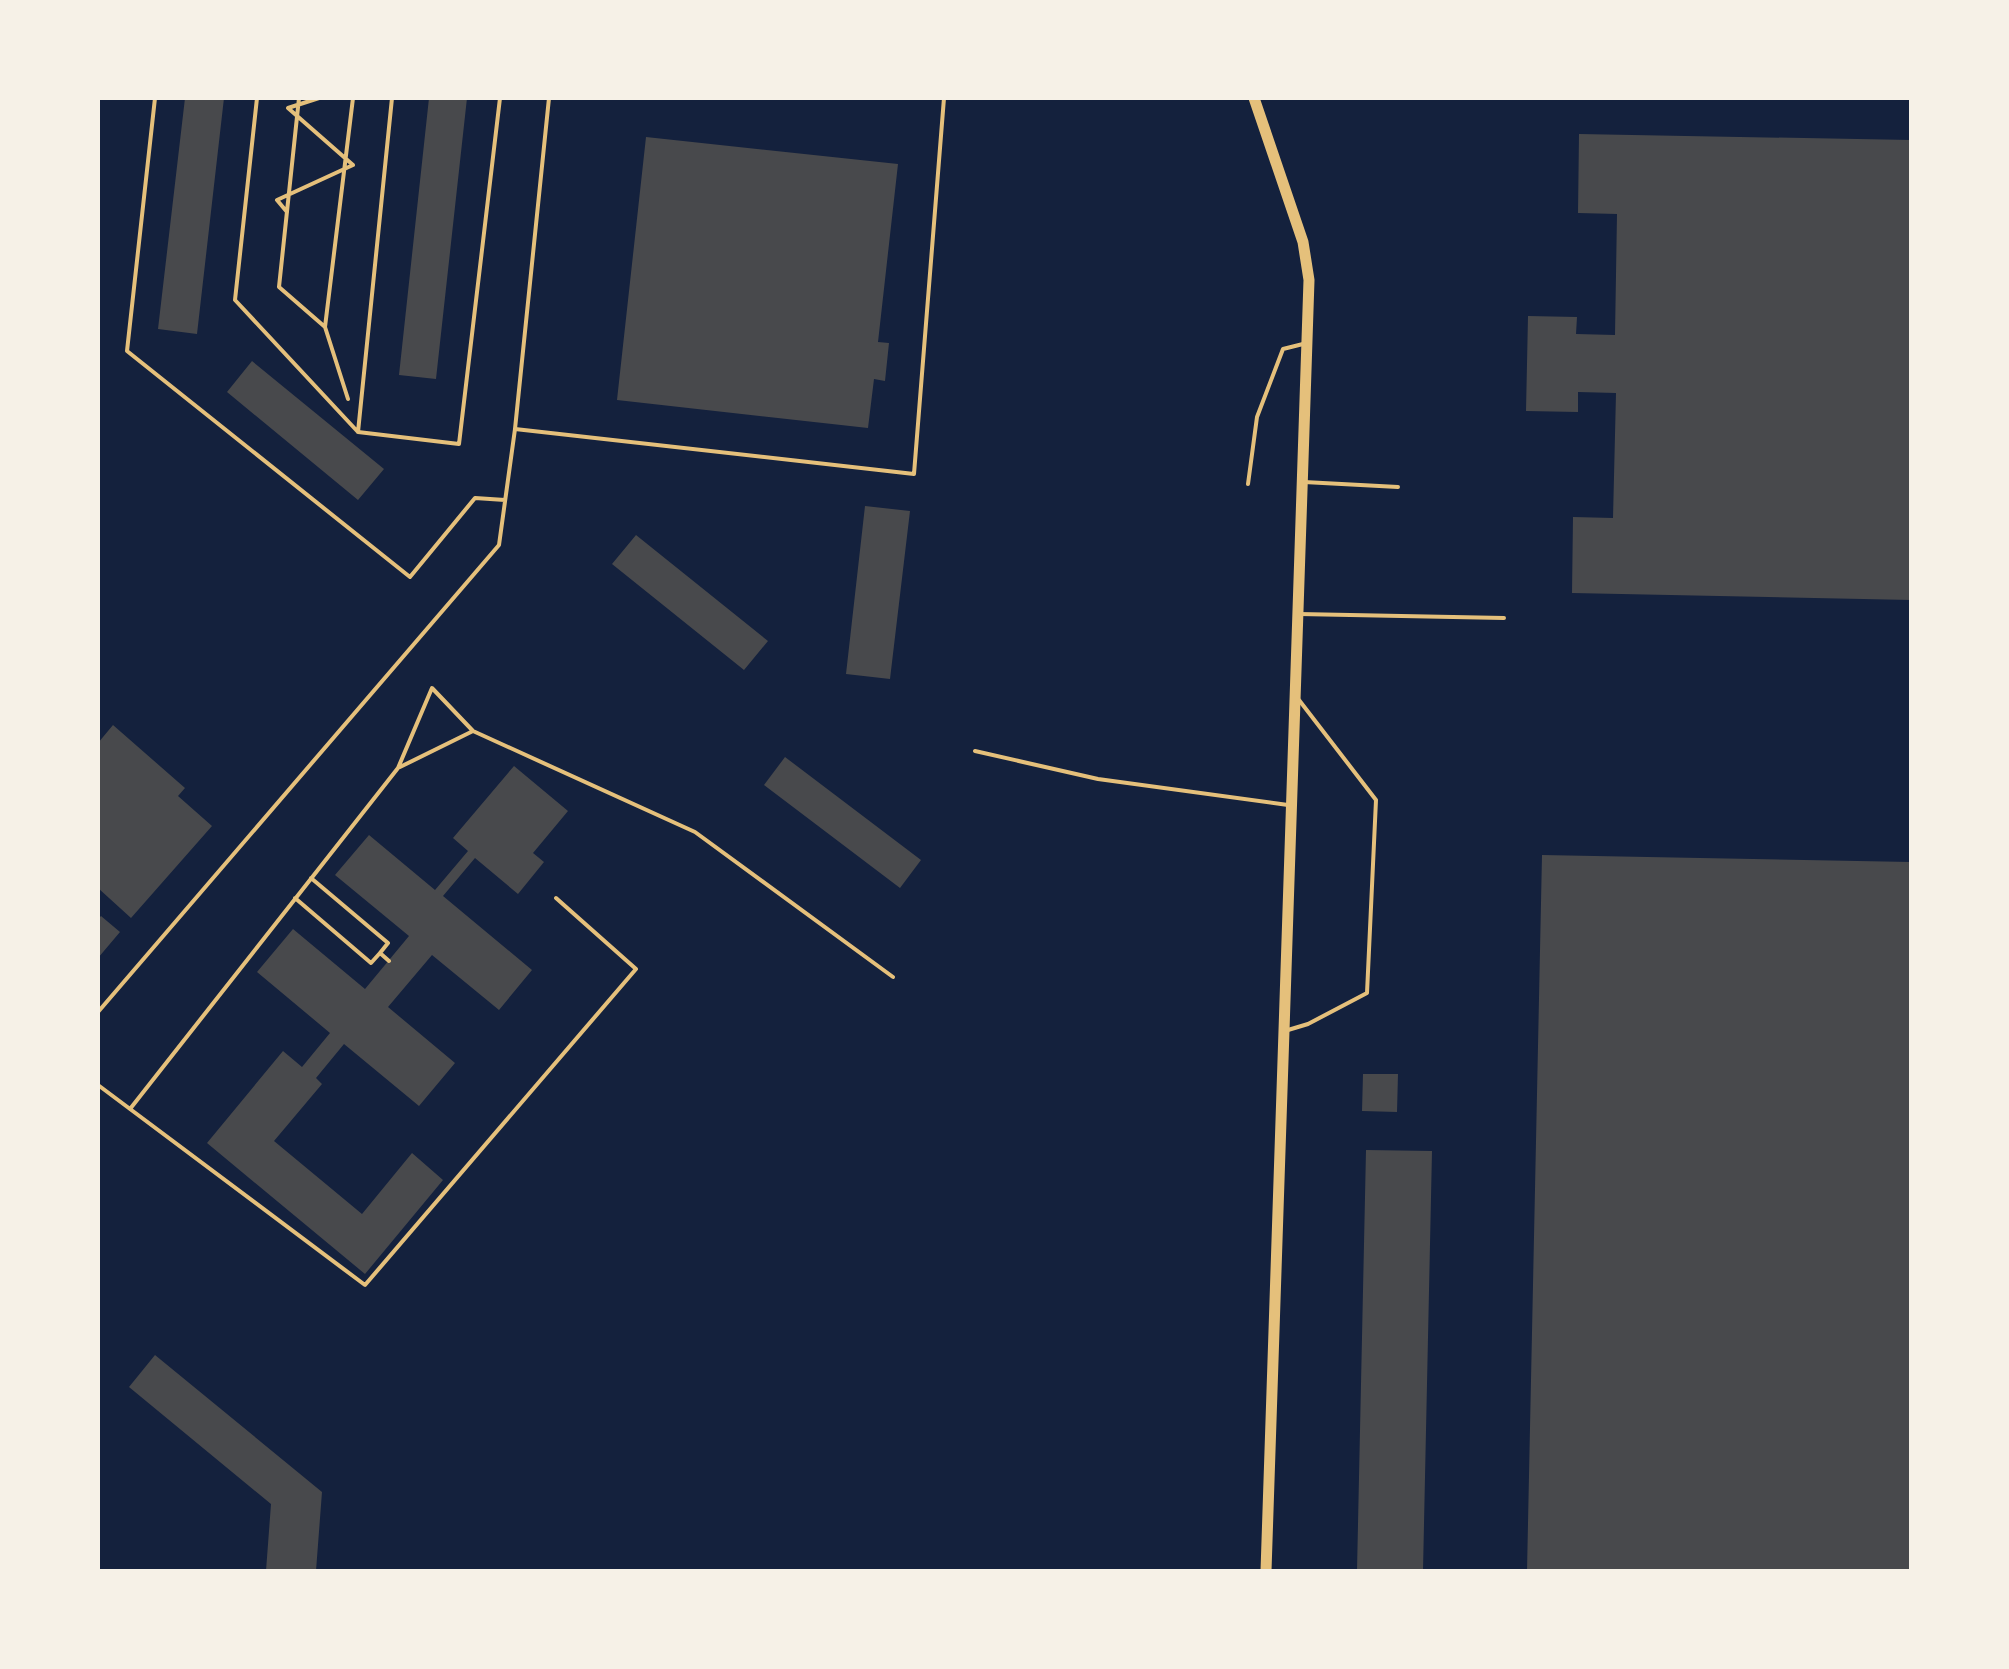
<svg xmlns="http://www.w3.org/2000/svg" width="2009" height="1669" viewBox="0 0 2009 1669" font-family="'Source Serif 4',serif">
<rect width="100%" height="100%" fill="#14213d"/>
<path fill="#48494c" d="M185,98H224L197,334L158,329Z
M429,98H467L436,379L399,375Z
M1579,134L1911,140V600L1572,593L1573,517L1613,518L1616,393L1578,392V412L1526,411L1528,316L1577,317L1576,334L1615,335L1617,214L1578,213Z
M646,137L898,164L878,342L889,343L885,381L874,379L868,428L617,400Z
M252,361L384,469L358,500L227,392Z
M865,506L910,511L890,679L846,674Z
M636,535L768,641L744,670L612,564Z
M113,725L185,788L178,796L212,826L131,918L98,888V743Z
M785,757L921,860L900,888L764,785Z
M514,766L568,811L533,853L544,862L518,894L475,858L443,896L532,970L499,1010L432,955L388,1007L455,1063L419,1106L344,1044L316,1078L322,1084L274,1141L362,1214L412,1153L443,1180L365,1274L207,1143L283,1051L302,1067L330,1033L257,972L293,929L365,989L409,936L335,875L369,835L435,890L468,851L453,838Z
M1542,855L1911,862V1571H1527Z
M101,916L120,932L98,958V919Z
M1363,1074H1398L1397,1112L1362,1111Z
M1366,1150L1432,1151L1423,1571H1357Z
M155,1355L322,1492L316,1571H266L271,1504L129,1387Z"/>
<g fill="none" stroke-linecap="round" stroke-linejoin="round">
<path stroke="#e5c07b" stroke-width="4" d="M299,98L279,287L325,327
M287,212L277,200L353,165L288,108L319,98
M348,399L325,327L353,98
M400,767L473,731
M311,878L388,943L380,953L389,961
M295,898L371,963L380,953
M98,1085L365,1285L636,969L556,898
M130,1109L398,768L432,688L473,731L695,832L893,977"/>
<path stroke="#e5c07b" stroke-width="4" d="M155,98L127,351L410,577L475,498L505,500
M257,98L235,300L358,432L459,444L500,98
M515,429L549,98
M358,432L392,98
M1304,482L1398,487
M1248,484L1257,417L1283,349L1303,344
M1299,614L1504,618
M975,751L1098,779L1288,805
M98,1012L499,545L515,429L914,474L944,98
M1288,1030L1308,1024L1367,993L1376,800L1299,700"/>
<path stroke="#e5c07b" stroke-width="11" d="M1254,98L1303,242L1309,280L1266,1571"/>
</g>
<rect width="2009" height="1669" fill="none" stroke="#f6f1e7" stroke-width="200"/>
</svg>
